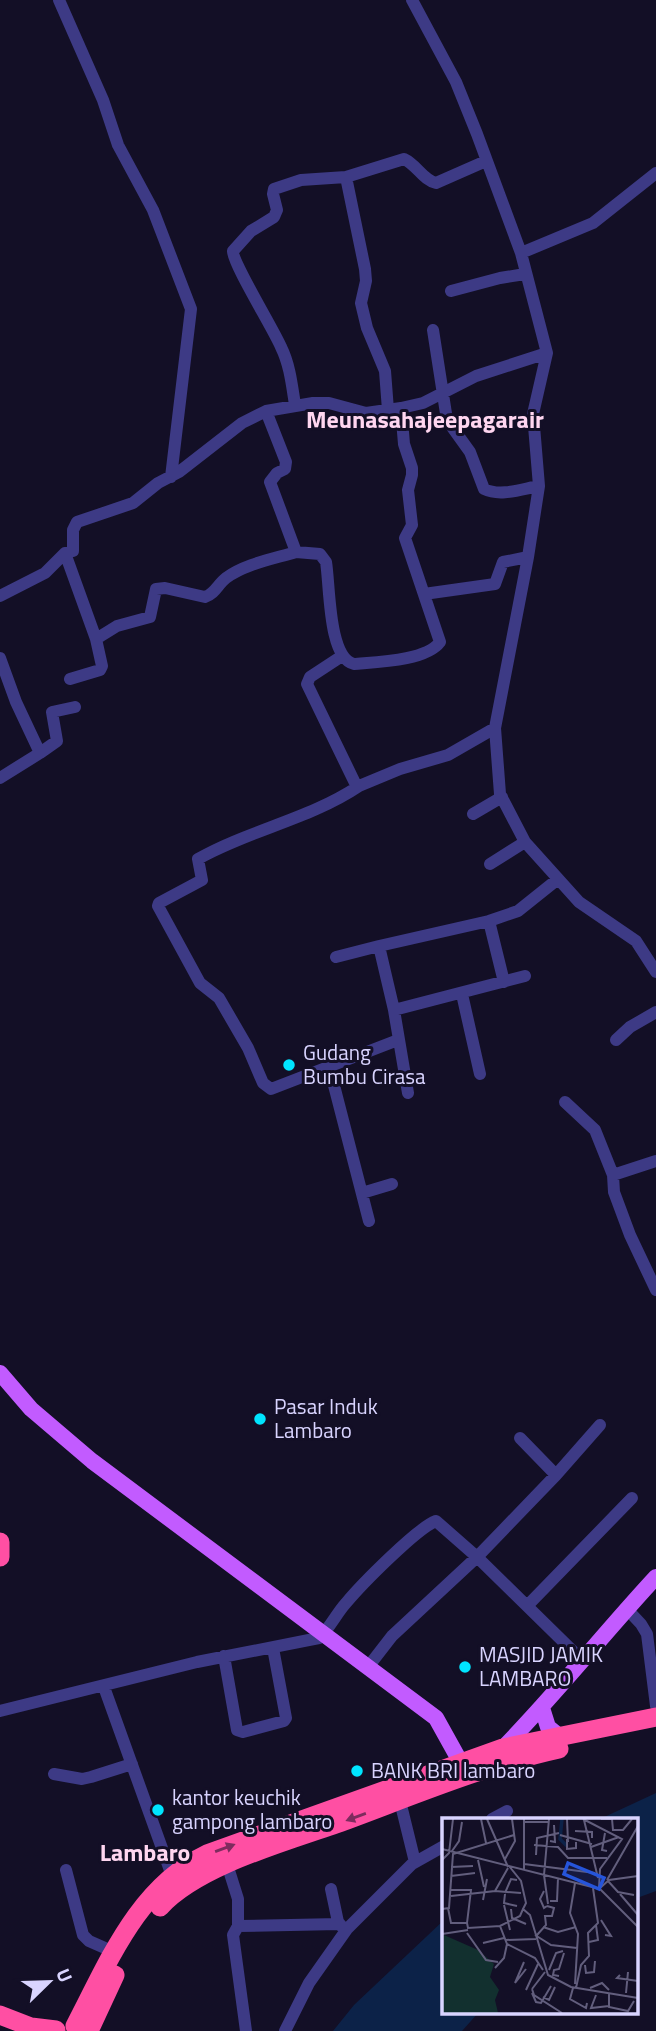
<svg xmlns="http://www.w3.org/2000/svg" width="656" height="2031" viewBox="0 0 656 2031" font-family="'Titillium Web',sans-serif">
<rect width="100%" height="100%" fill="#130f26"/>
<path fill="#0c2248" d="M656,1793V1891L637,1898V1819H600Z
M444,1920V2012H479L462,2031H333L354,2005Z"/>
<g fill="none" stroke-linecap="round" stroke-linejoin="round">
<path stroke="#3d3a85" stroke-width="12" d="M59,0L103,100L118,145L153,210L191,309L171,477
M412,0L456,82L477,134L521,253L547,353L533,414L539,486L528,557L495,728L500,794L525,842L579,902L636,941L656,972
M521,253L593,223L656,173
M451,291L500,278L525,274
M433,330L447,420L470,452L484,489C500,497 522,489 539,486
M295,405C292,386 290,365 281,347C274,330 232,262 233,251L251,231L274,217L277,210L273,194L274,189L301,180L346,177
M388,410L385,371L367,328L361,303L366,281L365,269L346,177L404,159C417,165 423,180 436,183L486,161
M266,411L286,462L285,469L277,473L270,482L296,552L320,554L326,562C330,585 328,658 354,664C376,662 426,661 440,642L405,538L412,525L408,490L412,475V468L404,444L401,408
M65,553L96,639
M424,594L495,584L503,562L528,557
M0,596L45,573L65,553L73,551V530L77,522L133,503L158,483L179,472L242,423L266,411L313,403H329L366,413L401,408L423,403L476,376L547,353
M342,656L310,677L307,684L355,783L359,786L400,769L448,755L495,728
M0,658L16,702L40,753L0,778
M70,679L100,670L102,666L96,639L117,626L150,617L156,589L165,588L205,597C215,594 218,584 226,578C245,564 273,559 296,552
M40,753L57,741L52,712L75,707
M359,786C310,819 249,830 198,859L202,880L159,903L158,906L200,983L219,998L248,1048L263,1083L271,1089L398,1040
M473,814L502,797
M490,864L525,842
M489,921L504,982
M336,957L379,946
M462,994L480,1074
M394,1010L525,976
M616,1040L630,1027L656,1012
M329,1066L369,1221
M408,1093L394,1010L379,946L489,921L518,911L558,879
M565,1102L595,1130L613,1175L614,1192L630,1235L656,1290
M613,1175L656,1161
M362,1193L392,1184
M520,1438L556,1475
M527,1606L632,1498
M626,1608L641,1624L647,1634L656,1706
M224,1656L237,1730L243,1732L284,1721L286,1718L273,1648
M368,1667L392,1636L477,1557L556,1475L600,1425
M104,1687L172,1876
M0,1711L197,1662L319,1638C330,1628 336,1614 346,1603C361,1585 417,1528 436,1521L477,1557L582,1660
M54,1774L82,1779L91,1777L132,1764
M400,1801L415,1862
M492,1819L507,1811
M227,1864L238,1899V1926
M66,1870L83,1935L89,1941L114,1952
M331,1889L338,1922L344,1929
M246,2031L233,1935L238,1926L339,1924
M285,2031L309,1983L347,1929L412,1864L444,1846"/>
<path stroke="#c25bff" stroke-width="16" d="M0,1373L31,1409L92,1461L436,1718L461,1763
M542,1708L548,1727L559,1736
M503,1748C557,1693 604,1633 656,1577"/>
<path stroke="#ff4fa3" stroke-width="19" d="M0,1542V1557
M160,1907C199,1864 292,1840 347,1820C417,1794 486,1765 559,1749
M0,2015L31,2027L56,2030
M75,2026C109,1961 138,1887 207,1854L503,1748L656,1717
M89,2031L115,1975"/>
</g>
<defs><path id="oneway-solid" d="M-6-.8H1V-3.2L6.5 0L1 3.2V.8H-6Z" transform="scale(1.75)"/></defs>
<g fill="#7d2c5e">
<use href="#oneway-solid" transform="translate(356 1817) rotate(160)"/>
<use href="#oneway-solid" transform="translate(225 1848) rotate(-20)"/>
</g>
<g fill="#00e5ff" stroke="#130f26" stroke-width="2.5">
<circle cx="289" cy="1065" r="7"/>
<circle cx="260" cy="1419" r="7"/>
<circle cx="465" cy="1667" r="7"/>
<circle cx="357" cy="1771" r="7"/>
<circle cx="158" cy="1810" r="7"/>
</g>
<g text-anchor="middle" stroke-width="6" stroke-linejoin="round" paint-order="stroke">
<g font-size="21" fill="#d9d4ff" stroke="#130f26" text-anchor="start">
<text x="303" y="1060">Gudang<tspan x="303" dy="24">Bumbu Cirasa</tspan></text>
<text x="274" y="1414">Pasar Induk<tspan x="274" dy="24">Lambaro</tspan></text>
<text x="479" y="1662">MASJID JAMIK<tspan x="479" dy="24">LAMBARO</tspan></text>
<text x="371" y="1778">BANK BRI lambaro</text>
<text x="172" y="1805">kantor keuchik<tspan x="172" dy="24">gampong lambaro</tspan></text>
</g>
<g font-size="24" font-weight="bold" fill="#ffd6f0" stroke="#130f26">
<text x="425" y="428">Meunasahajeepagarair</text>
<text x="145" y="1861">Lambaro</text>
</g>
</g>
<g transform="translate(442 1818)">
<rect width="196" height="196" fill="#130f26"/>
<path d="M2,117L36,132L52,146L48,159L57,172L53,182L56,195H0Z" fill="#12302f"/>
<path fill="none" stroke="#0c2248" stroke-width="3.5" d="M120,1L118,21L125,28"/>
<path fill="none" stroke="#625e7d" stroke-width="2" d="M39,1L44,25M45,1L66,49M125,1L126,24M141,1L180,21L158,51L157,70M159,1H170L171,12H181L190,1M142,2L156,60M83,4H107M133,13L150,14V20M163,15L160,32L165,33M118,17L150,26M125,21V31L134,30V24M108,23L113,24L112,7M92,27L116,29L126,40H165M149,29L177,19M0,31L158,71M10,33L17,23L20,4M94,37L95,20L117,15M63,41L73,23L70,1M0,42L7,35L11,1M36,42L42,69M82,46L153,55M67,48L79,63L84,85L81,91L88,97L106,157L129,169L196,180M9,49L31,48M82,53V1M102,57L106,86M102,57L107,1M9,58L33,55M165,62L196,8M166,63L176,74L192,77M133,65L128,95L136,116L133,166M158,70L167,62L196,58M158,71L196,109M9,72H29L25,105M53,73L79,75M102,73L98,81L102,90L105,88M63,75L69,61L75,62M63,76L62,85L75,88M178,76L196,97M9,78L53,73L66,50M41,82L45,61M108,83H115L116,60M62,87L68,112M6,90L9,105H25L26,110L58,108L65,126L93,140L101,152M0,91L7,90L11,36L72,17M69,91L70,100L84,106M159,102L169,118L163,117M58,108L78,98L81,91M101,109L116,114L134,109M25,115L44,142L56,144M0,116L26,112M93,117L109,127L135,130M95,117L104,107L103,98H110L112,90L105,88M63,122L94,121M147,124L156,122L154,107M41,125L62,120M82,144L73,165L84,151M143,147L144,155L152,154L153,143M53,150L62,140L65,126M107,152L114,135L121,133M178,157L175,160L196,163M117,158L111,157L112,152L117,151L122,135M131,170L128,181L144,190L145,185M134,170L139,147L147,138L146,115L156,105L151,70M148,170L160,165L167,172M90,171L92,177L120,195M90,171L103,154M84,172L96,146M90,175L94,184L99,185L109,168M184,175L186,154M167,176V189L186,193L192,183M154,177L149,190L167,188M101,179L107,182L113,169"/>
<path fill="#2655da" fill-opacity="0.15" stroke="#2655da" stroke-width="3.5" d="M126,45L162,60L157,71L122,56Z"/>
<rect width="196" height="196" fill="none" stroke="#d9d4ff" stroke-width="3.5"/>
</g>
<g transform="translate(49 1982) rotate(67)" stroke="#130f26" stroke-width="5" paint-order="stroke">
<path d="M0-5L12 26L0 18L-12 26Z" fill="#d9d4ff"/>
<text y="-10" font-size="19" font-weight="bold" text-anchor="middle" fill="#d9d4ff">U</text>
</g>
</svg>
